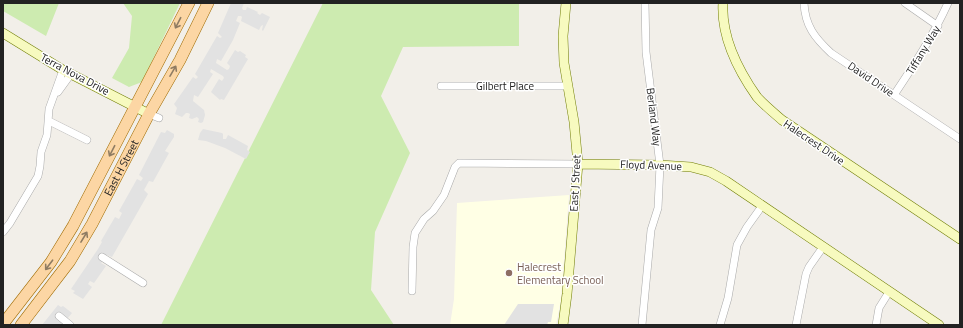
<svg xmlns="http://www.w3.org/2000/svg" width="963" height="328" viewBox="0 0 963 328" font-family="'Titillium Web',sans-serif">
<rect width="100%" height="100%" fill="#f2efe9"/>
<path fill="#ffffe5" d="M569,195L561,300L556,325H450L454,299L457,203Z"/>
<path fill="#cdebb0" d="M3,3H59L46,36L3,11Z
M123,3H180L142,82L129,87L112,78L129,48L132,16Z
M323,3H519V46L403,47L381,96L410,153L375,232L371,290L394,325H161Z"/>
<path fill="#e2e2e2" d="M231,3H244L242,8L243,10H246L247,7L258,12L257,13L260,15L262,13L270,17L263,31L262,30L263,25L261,26L259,30L241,21L242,17L241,16H238L236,21L240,23L233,40L221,61L217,59L216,63L227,70L229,69L230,66L227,63L235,50L238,52L240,51L246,55L245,57L248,59L224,100L221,99L220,100L211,92L219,79L222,81L224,78L223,76L211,69L210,72L213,74L198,97L194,95L193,101L204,110L205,115L203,122L201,123L198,122L199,119L197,117L192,119L189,118L190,114L188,113H186L182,117L175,114L177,108L174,104L193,77L196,79L198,77L195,74L217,36L220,38L222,37L218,33Z
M203,129L222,133L223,134V139H226L228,135L248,146L247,150L250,152L246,159L225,148L206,141L198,140L200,133Z
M167,130L174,134V137L165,151L169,153L153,182L149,181L144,190L148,194L112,257L107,255L101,263L106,266L94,283L90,281L88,284L92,287L83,299L73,293L75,291L71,289L98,249L102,242L101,241L115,217L119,219L122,213L119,211L137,179L141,181L143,178L139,175L161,132L165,133Z
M518,304H554L551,322H548L547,325H504Z
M58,305L61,307L63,306L72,313L62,325H42Z"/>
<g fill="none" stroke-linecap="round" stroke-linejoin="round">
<defs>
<path id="street" d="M804,3C805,26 815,38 831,53L960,139
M905,3L938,26
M441,86H568
M58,92L71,74
M894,95C914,65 933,36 948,3
M149,114L159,118
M49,121L87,140
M3,232L10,223L38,176L40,166L41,152L47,135L49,109L63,70
M102,257L143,283
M412,291L413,247L415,233L424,219L433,211L444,195L455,167L459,163L578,164
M59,316L70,325
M642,325L651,230L658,208L660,165L646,52L645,3
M720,325L728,298L737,245L747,227L762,206
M796,325L806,274L809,267L823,247
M876,325L879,308L889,292"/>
<path id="secondary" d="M723,3C721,37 738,70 757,97C764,105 774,113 782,120L960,239
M3,33L63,70L149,114
M578,164L660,165L691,167L710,172L726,181L939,325
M563,325L567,294L578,164L574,122L564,63L563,36L566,3"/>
<g id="primary">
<path d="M3,324L51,262L73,226L189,3"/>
<path id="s1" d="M21,325L70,261L92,224L149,114L180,60L208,3"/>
</g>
</defs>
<use href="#street" stroke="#a9a9a9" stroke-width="8"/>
<use href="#secondary" stroke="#707d05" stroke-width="10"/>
<use href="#primary" stroke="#a06b00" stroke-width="12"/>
<use href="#street" stroke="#fff" stroke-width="7"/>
<use href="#secondary" stroke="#f7fabf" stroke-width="9"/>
<use href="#primary" stroke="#fcd6a4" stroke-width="11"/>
</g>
<defs><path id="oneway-shaft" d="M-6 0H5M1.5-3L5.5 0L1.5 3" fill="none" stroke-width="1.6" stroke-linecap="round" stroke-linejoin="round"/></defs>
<g stroke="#8f7c63">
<use href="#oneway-shaft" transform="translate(178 23) rotate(117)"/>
<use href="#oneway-shaft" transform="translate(173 71) rotate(-60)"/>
<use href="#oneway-shaft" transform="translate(112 151) rotate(117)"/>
<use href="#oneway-shaft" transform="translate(84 237) rotate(-59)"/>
<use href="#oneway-shaft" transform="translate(49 265) rotate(127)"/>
</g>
<circle fill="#8d6e63" stroke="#fff" stroke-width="1.5" cx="509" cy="273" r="4"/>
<g text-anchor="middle" stroke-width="3" stroke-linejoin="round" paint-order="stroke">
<g font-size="11" fill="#222" stroke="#fff">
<text transform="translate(923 50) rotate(-59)" y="4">Tiffany Way</text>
<text transform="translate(75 74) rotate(28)" y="4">Terra Nova Drive</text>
<text transform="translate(871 79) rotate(34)" y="4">David Drive</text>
<text x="505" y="90">Gilbert Place</text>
<text transform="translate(654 117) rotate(83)" y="4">Berland Way</text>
<text transform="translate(814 142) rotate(34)" y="4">Halecrest Drive</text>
<text transform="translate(651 165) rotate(2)" y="4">Floyd Avenue</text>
<text dy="4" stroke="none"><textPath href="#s1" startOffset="187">East H Street</textPath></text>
<text transform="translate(575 183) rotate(-87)" y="4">East J Street</text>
</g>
<g font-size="11" fill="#785e54" stroke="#fff" text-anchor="start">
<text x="517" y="271">Halecrest<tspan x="517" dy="13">Elementary School</tspan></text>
</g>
</g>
<rect width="963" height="328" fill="none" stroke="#222222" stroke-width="8"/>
</svg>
